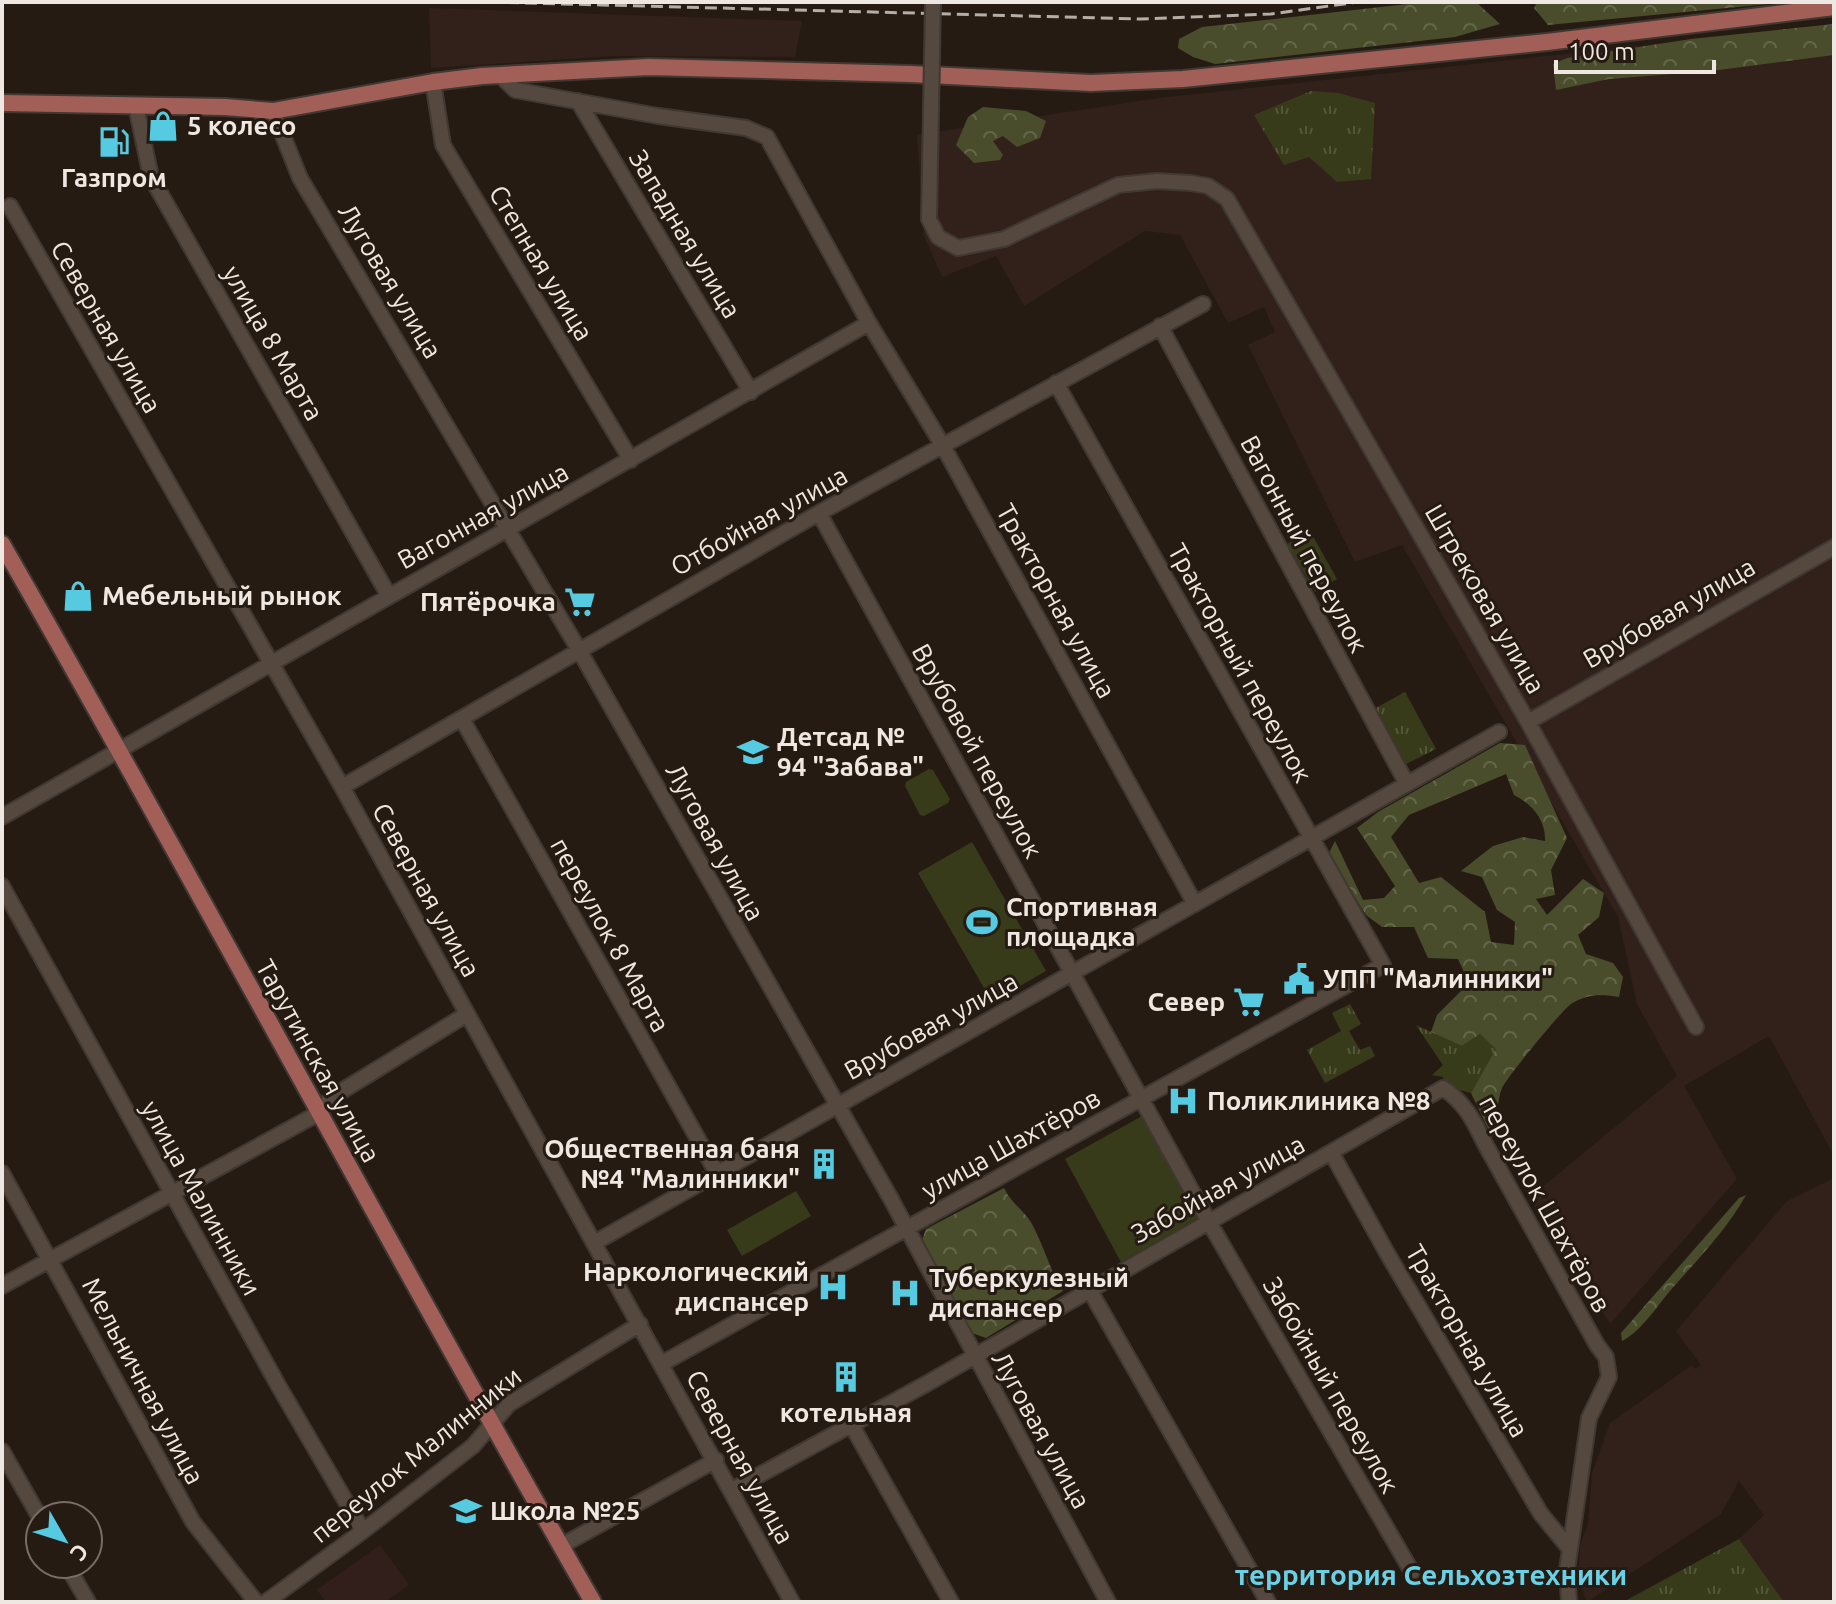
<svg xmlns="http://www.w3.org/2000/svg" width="1836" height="1604" viewBox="0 0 1836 1604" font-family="Ubuntu,sans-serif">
<defs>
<pattern id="grass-tufts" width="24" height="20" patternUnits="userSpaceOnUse" patternTransform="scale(2)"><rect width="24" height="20" fill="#383b1a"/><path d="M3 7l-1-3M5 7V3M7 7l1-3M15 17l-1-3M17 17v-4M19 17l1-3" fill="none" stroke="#55573b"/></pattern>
<pattern id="forest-crowns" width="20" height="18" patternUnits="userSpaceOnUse" patternTransform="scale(2)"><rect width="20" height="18" fill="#494d2b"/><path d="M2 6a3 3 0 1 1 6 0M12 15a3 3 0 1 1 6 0" fill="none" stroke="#646749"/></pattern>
</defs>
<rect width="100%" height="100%" fill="#261b12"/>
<path fill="#321f1b" d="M380,1545L409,1585L385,1602H326L317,1590Z"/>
<path fill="#32201a" d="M429,8L802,21L795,57L613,56L431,68Z
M1834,25V1156L1769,1036L1684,1086L1737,1179L1610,1324L1529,1198L1677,1076L1637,1004L1618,917L1402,545L1355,562L1248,345L1275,332L1264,307L1228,323L1180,235L1145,231L1024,306L996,256L942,277L924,236L917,135L1159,98Z
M1834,1178V1602H1784L1739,1539L1764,1515L1739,1481L1721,1514L1587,1602L1578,1580L1580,1546L1588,1524L1592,1473L1610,1423L1692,1365L1695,1369L1701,1365L1676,1331L1787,1201Z"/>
<path fill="url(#grass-tufts)" d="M1311,91L1338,93L1375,103L1371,179L1337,182L1309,157L1284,165L1254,115Z
M1405,692L1436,749L1406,764L1376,708Z
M1350,1004L1361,1024L1349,1031L1360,1050L1370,1046L1375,1056L1325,1083L1307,1050L1341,1031L1332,1013Z
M1416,1025L1462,1046L1480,1034L1497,1049L1471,1093L1445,1086L1443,1077L1432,1075L1443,1065Z
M1739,1539L1784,1602H1623Z"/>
<path fill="url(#forest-crowns)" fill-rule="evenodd" d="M1425,2H1476L1500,24L1455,37L1215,64L1193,57L1178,48L1179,39L1202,27Z
M1537,2H1790L1548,25L1534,8Z
M1834,24V55L1711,71L1609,79L1556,90L1553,64L1567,58L1691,39Z
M983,107L1026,111L1046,121L1040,138L1017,147L1003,136L993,141L1003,155L1000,160L974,163L956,145L968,117Z
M1500,743L1525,745L1567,838L1551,870L1555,895L1536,899L1547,915L1583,879L1604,893L1599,917L1578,935L1586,954L1613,963L1623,977L1619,997C1601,994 1586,994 1571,1004C1562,1010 1507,1077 1502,1088C1496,1102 1499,1121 1492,1137L1471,1093L1496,1049L1480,1034L1462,1046L1431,1032L1437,1015L1469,983L1458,959L1428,958L1414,927H1382L1366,915L1328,855L1335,841L1363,900L1384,898L1395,886L1357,828L1378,812ZM1506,774L1514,795C1532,804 1546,820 1545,841L1523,837L1493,846L1461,871L1482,877L1497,910L1515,922L1514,945L1491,942L1485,912L1441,877L1419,883L1391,837L1409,815Z
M1004,1188C1011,1204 1027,1212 1034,1228C1045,1249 1050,1271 1063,1291L986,1338L972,1333L922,1240L926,1229Z
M1746,1195C1726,1231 1696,1261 1669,1292C1656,1308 1641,1331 1622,1341L1621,1333L1739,1198Z"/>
<path fill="#383b1a" d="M1310,531L1337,579L1315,592L1287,544Z
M929,769L933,770L950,799L948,803L924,816L920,815L905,786L906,782Z
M972,842L1046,971L992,1002L918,873Z
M1142,1116L1198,1218L1121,1262L1065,1159Z
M796,1191L811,1216L742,1256L727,1230Z"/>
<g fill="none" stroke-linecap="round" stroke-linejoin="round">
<defs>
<path id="minor" d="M500,75L515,90L658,116L746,128L767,137L869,323L943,446L1195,904
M433,82L443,145L631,460
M578,101L751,392
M136,106L151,177L389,596
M273,111L300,178L579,650L891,1199L1108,1602
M10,206L342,787L792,1602
M929,219L938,237L958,248L1004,239L1118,185L1157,181L1191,183L1208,186L1227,199L1528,722L1696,1027
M1160,326L1407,784
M819,513L1209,1222L1412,1572
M462,719L717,1173
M1528,722L1834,547
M342,787L819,513L1203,304
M2,817L869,323
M2,886L278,1385L363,1531
M1331,1152L1387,1253L1541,1514L1569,1548
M2,1173L193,1522L256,1602
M594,1243L1499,732
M2,1286L319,1113L332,1097L467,1014
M1089,1289L1268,1602
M661,1364L1383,965L1056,383
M851,1424L951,1602
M2,1451L40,1518
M732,1490L926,1384L1443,1088C1464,1102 1473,1119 1484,1142L1597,1345L1606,1357L1609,1377L1589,1418L1567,1570L1569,1602
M561,1546L716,1460
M66,1564L88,1602
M266,1602L363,1531L473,1446L509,1404L640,1324"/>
<path id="major" d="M2,103L225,107L273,111L433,82L482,76L649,67L910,74L1091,83L1183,79L1547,42L1834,7
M2,544C203,894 392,1252 593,1602"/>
</defs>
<use href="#minor" stroke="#403832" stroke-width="18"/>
<use href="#major" stroke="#403832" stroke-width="20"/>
<use href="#minor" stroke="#55483e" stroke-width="14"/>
<use href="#major" stroke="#a25f58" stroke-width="16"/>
<path stroke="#b5ada6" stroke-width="3" stroke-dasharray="12 6" stroke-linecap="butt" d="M489,2L1141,19L1271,14L1358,2"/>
<defs>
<path id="minor-bridge" d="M929,219L933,2"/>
</defs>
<use href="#minor-bridge" stroke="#403832" stroke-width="18" stroke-linecap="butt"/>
<use href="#minor-bridge" stroke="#55483e" stroke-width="14"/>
</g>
<defs>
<symbol id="shop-bare" viewBox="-9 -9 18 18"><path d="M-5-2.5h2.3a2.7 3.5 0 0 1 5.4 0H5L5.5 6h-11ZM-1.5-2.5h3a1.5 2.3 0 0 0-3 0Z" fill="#55cae0" stroke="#261b12" stroke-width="2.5" paint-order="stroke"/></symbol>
<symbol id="fuel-bare" viewBox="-9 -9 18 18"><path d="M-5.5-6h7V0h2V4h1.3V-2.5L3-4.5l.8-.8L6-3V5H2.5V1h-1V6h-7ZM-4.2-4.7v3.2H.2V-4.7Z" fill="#55cae0" stroke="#261b12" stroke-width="2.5" paint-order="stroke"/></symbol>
<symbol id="supermarket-bare" viewBox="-9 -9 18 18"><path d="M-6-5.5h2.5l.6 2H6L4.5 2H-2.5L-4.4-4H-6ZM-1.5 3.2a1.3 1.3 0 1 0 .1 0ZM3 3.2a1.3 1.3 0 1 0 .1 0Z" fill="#55cae0" stroke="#261b12" stroke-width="2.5" paint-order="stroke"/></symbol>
<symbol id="school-bare" viewBox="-9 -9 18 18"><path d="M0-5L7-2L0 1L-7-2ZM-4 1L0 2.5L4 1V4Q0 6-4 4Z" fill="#55cae0" stroke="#261b12" stroke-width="2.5" paint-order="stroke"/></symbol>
<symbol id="stadium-bare" viewBox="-9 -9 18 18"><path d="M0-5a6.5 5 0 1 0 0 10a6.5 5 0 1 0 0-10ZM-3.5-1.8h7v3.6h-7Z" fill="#55cae0" stroke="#261b12" stroke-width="2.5" paint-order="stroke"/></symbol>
<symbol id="civic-bare" viewBox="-9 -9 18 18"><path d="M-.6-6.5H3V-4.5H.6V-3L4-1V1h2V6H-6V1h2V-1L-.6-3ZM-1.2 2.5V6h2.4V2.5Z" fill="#55cae0" stroke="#261b12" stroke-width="2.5" paint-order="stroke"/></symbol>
<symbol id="hospital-bare" viewBox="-9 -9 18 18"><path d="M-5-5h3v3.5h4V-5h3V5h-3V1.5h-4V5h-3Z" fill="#55cae0" stroke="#261b12" stroke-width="2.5" paint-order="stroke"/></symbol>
<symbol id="building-bare" viewBox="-9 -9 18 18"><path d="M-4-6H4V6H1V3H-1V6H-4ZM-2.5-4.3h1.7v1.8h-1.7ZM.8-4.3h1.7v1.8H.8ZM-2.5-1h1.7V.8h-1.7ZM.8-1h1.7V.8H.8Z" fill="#55cae0" stroke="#261b12" stroke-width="2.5" paint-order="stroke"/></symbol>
</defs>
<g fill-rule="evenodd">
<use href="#shop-bare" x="141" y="104" width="44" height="44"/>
<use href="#fuel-bare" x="92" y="120" width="44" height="44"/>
<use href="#shop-bare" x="56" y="574" width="44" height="44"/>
<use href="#supermarket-bare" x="558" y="580" width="44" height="44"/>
<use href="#school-bare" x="731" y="730" width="44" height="44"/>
<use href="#stadium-bare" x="960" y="900" width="44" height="44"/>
<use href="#civic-bare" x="1277" y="957" width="44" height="44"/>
<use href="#supermarket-bare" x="1227" y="980" width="44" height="44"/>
<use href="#hospital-bare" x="1161" y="1079" width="44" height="44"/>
<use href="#building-bare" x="802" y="1142" width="44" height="44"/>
<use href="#hospital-bare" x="811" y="1265" width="44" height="44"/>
<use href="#hospital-bare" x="883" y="1271" width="44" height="44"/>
<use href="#building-bare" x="824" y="1355" width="44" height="44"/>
<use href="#school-bare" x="444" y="1489" width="44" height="44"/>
</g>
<g text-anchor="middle" stroke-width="6" stroke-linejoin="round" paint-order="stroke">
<g font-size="26" font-weight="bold" fill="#efe7e1" stroke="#261b12" text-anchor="start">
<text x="187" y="135">5 колесо</text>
<text x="114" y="187" text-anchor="middle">Газпром</text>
<text x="102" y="605">Мебельный рынок</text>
<text x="556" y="611" text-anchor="end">Пятёрочка</text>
<text x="777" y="746">Детсад №<tspan x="777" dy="30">94 "Забава"</tspan></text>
<text x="1006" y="916">Спортивная<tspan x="1006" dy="30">площадка</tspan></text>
<text x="1323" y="988">УПП "Малинники"</text>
<text x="1225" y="1011" text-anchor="end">Север</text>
<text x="1207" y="1110">Поликлиника №8</text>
<text x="800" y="1158" text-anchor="end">Общественная баня<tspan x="800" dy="30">№4 "Малинники"</tspan></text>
<text x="809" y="1281" text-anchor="end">Наркологический<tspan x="809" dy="30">диспансер</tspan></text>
<text x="929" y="1287">Туберкулезный<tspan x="929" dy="30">диспансер</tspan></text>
<text x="846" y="1422" text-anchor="middle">котельная</text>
<text x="490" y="1520">Школа №25</text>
</g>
<g font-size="26" fill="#efe7e1" stroke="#261b12">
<text transform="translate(685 234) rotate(59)" y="9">Западная улица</text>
<text transform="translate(541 263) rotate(59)" y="9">Степная улица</text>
<text transform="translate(390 281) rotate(59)" y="9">Луговая улица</text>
<text transform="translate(106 327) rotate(60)" y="9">Северная улица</text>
<text transform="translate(273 343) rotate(60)" y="9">улица 8 Марта</text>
<text transform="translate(483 516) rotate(-29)" y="9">Вагонная улица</text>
<text transform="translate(759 521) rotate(-29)" y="9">Отбойная улица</text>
<text transform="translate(1304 544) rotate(62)" y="9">Вагонный переулок</text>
<text transform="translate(1485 599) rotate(60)" y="9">Штрековая улица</text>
<text transform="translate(1056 601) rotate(61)" y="9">Тракторная улица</text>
<text transform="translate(1669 613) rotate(-30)" y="9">Врубовая улица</text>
<text transform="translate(1240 663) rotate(61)" y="9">Тракторный переулок</text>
<text transform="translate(977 751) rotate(61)" y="9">Врубовой переулок</text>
<text transform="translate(715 842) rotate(61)" y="9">Луговая улица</text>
<text transform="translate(426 890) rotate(61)" y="9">Северная улица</text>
<text transform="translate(610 935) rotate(61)" y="9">переулок 8 Марта</text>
<text transform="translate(931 1026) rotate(-29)" y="9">Врубовая улица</text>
<text transform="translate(318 1061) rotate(61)" y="9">Тарутинская улица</text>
<text transform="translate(1011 1144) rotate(-29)" y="9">улица Шахтёров</text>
<text transform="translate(1218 1189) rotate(-29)" y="9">Забойная улица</text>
<text transform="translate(201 1198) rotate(61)" y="9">улица Малинники</text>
<text transform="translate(1545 1204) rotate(61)" y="9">переулок Шахтёров</text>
<text transform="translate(1467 1341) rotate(60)" y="9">Тракторная улица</text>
<text transform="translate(143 1381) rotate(62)" y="9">Мельничная улица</text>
<text transform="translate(1331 1385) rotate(60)" y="9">Забойный переулок</text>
<text transform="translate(1041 1430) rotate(61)" y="9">Луговая улица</text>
<text transform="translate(416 1455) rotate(-39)" y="9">переулок Малинники</text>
<text transform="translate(740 1457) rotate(61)" y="9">Северная улица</text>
</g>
<g font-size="28" font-weight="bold" fill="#69d1e5" stroke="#261b12">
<text x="1431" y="1585">территория Сельхозтехники</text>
</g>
</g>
<rect width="1836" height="1604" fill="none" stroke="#efe7e1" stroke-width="8"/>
<g transform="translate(64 1540) rotate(129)"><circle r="38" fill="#261b12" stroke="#766d65" stroke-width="2"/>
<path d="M0-6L14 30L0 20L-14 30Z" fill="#55cae0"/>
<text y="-12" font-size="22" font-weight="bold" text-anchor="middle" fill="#efe7e1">С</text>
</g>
<path d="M1556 60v12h158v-12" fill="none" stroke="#efe7e1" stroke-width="4"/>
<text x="1568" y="60" font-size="24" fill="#efe7e1" stroke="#261b12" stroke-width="6" paint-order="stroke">100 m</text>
</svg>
